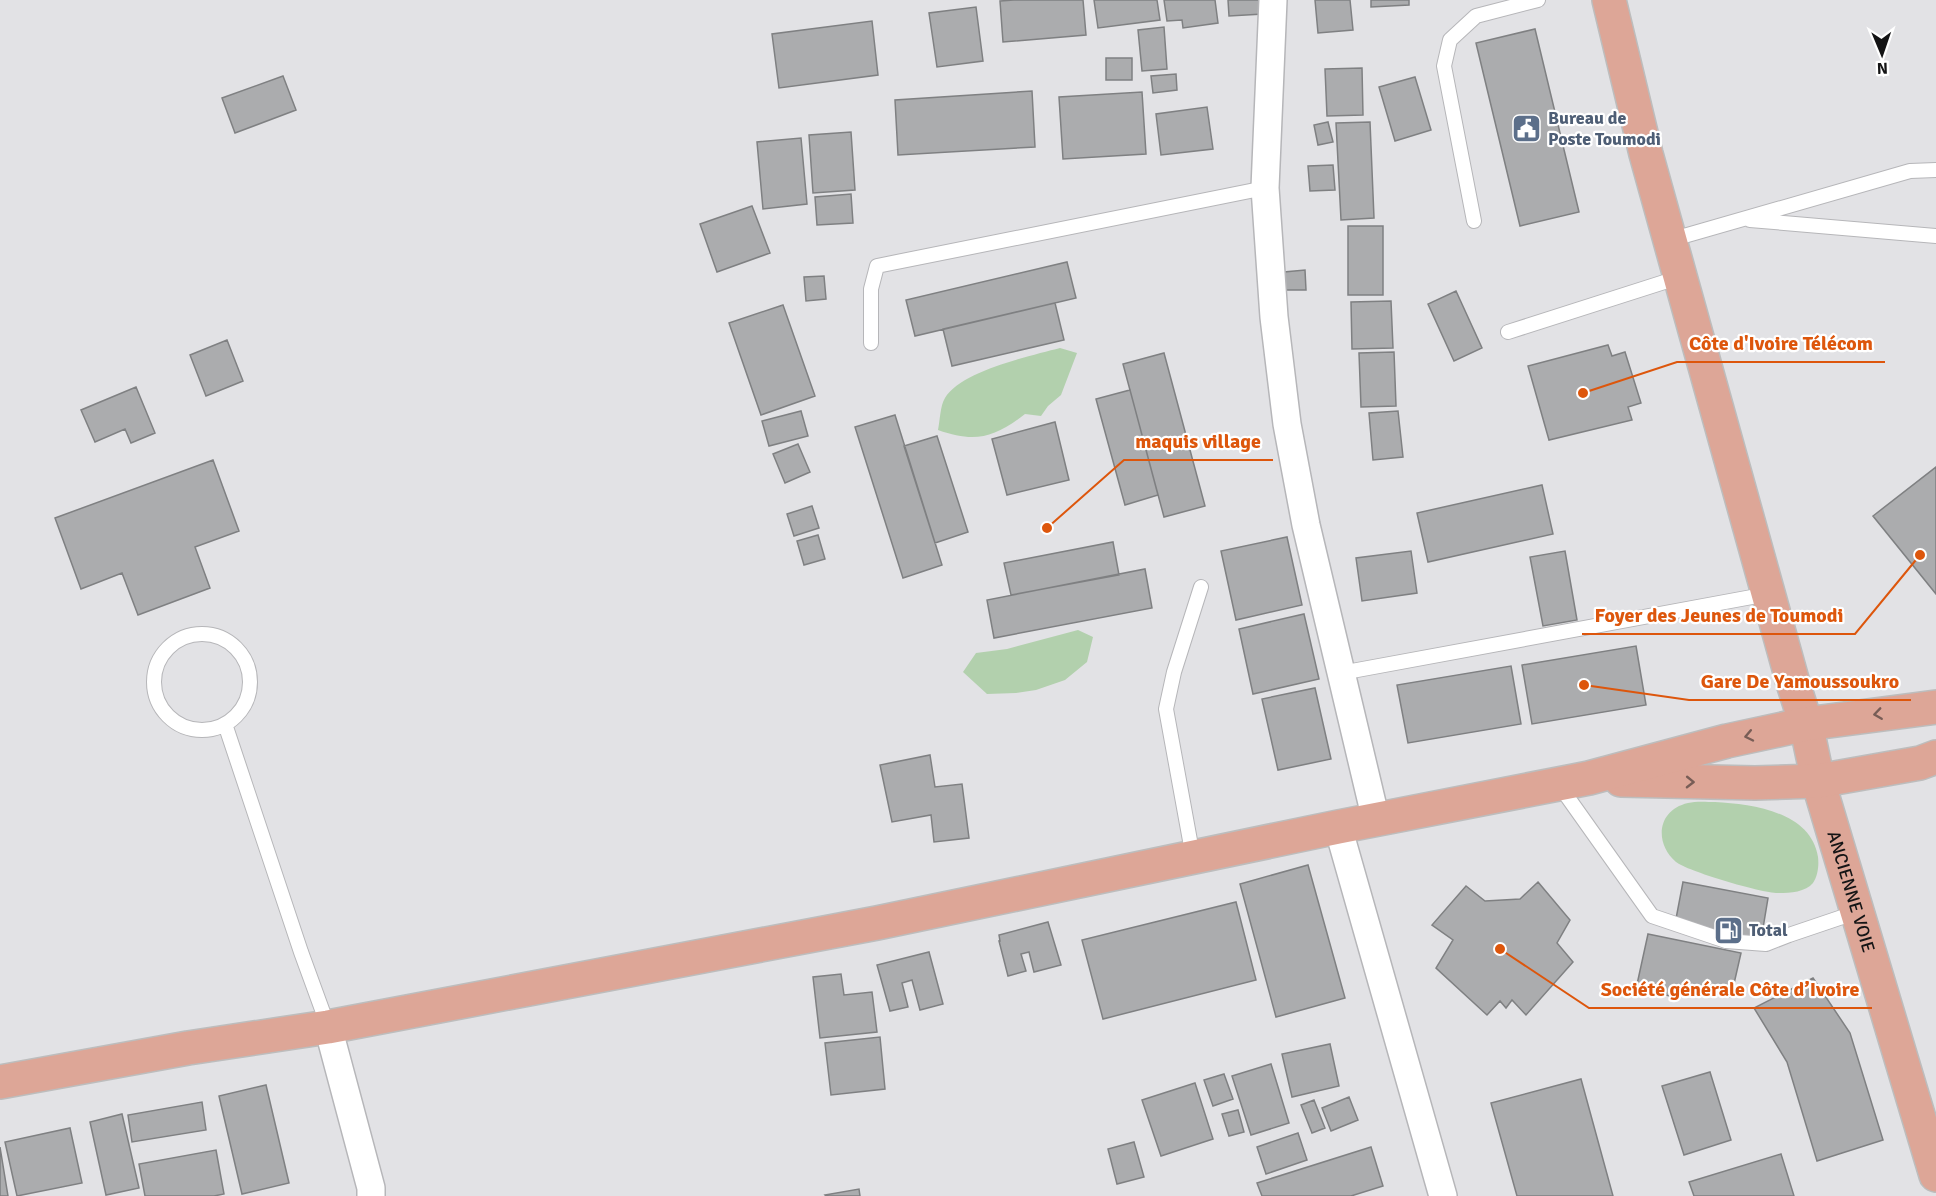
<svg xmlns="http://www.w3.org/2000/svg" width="1936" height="1196" viewBox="0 0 1936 1196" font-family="Signika,sans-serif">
<rect width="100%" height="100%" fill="#e2e2e5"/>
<path fill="#b2d0ad" d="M1060,348L1077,353L1061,395L1048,406L1041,416L1025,414C994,438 975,443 938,430C940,421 940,406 945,398C961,371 1030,356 1060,348Z
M1078,630L1093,637L1087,662L1065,680L1036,690L1016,693L987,694L963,672L976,653L1007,649Z
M1715,802C1753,804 1811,812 1818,857C1819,865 1818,876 1813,883C1806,892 1790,893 1779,893C1764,894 1687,871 1676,862C1654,843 1657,810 1688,803C1696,801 1707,802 1715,802Z"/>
<path fill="#abacae" stroke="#7f8082" stroke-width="1.5" d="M1014,0H1083L1086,35L1003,42L1000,1Z
M1094,0H1157L1160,20L1098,28Z
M1164,0H1215L1218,23L1183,28L1182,20L1167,21Z
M1228,0H1262L1263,14L1229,16Z
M1315,0H1350L1353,30L1318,33Z
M1371,0H1409V5L1371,7Z
M976,7L983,61L937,67L929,13Z
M872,21L878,75L779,88L772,34Z
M1164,27L1167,69L1142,71L1138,30Z
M1535,29L1579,212L1520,226L1476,43Z
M1106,58H1132V80H1106Z
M1362,68L1363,115L1327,116L1325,69Z
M1176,74L1177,90L1153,93L1151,76Z
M283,76L296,110L235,133L222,98Z
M1415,77L1431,130L1395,141L1379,87Z
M1032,91L1035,147L898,155L895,100Z
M1142,92L1146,154L1063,159L1059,97Z
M1207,107L1213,149L1161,155L1156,114Z
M1328,122L1333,142L1318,145L1314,125Z
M1370,122L1374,218L1341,220L1336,123Z
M851,132L855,190L813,193L809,135Z
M801,138L807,204L763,209L757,142Z
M1333,165L1335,190L1310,191L1308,166Z
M851,194L853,223L817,225L815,197Z
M752,206L770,253L717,272L700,224Z
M1348,226H1383V295H1348Z
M1067,262L1076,298L915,336L906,300Z
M1305,270L1306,290H1285L1284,272Z
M824,276L826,299L806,301L804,277Z
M1456,291L1482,348L1454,361L1428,304Z
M1391,301L1393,348L1352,349L1351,302Z
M1055,303L1064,340L952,366L943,329Z
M783,305L815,396L761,415L729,323Z
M227,340L243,381L206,396L190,355Z
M1608,345L1612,356L1625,352L1641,403L1628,407L1632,420L1549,440L1528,366Z
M1394,352L1396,406L1361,407L1359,353Z
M1164,353L1205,506L1164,517L1123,364Z
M136,387L155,433L131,443L125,429L95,442L81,410Z
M1130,390L1158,495L1125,505L1096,399Z
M801,411L808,436L769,446L762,421Z
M1398,411L1403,457L1373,460L1369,413Z
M895,415L942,565L903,578L855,427Z
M1055,422L1069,480L1007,495L992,439Z
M937,436L968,532L935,543L904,446Z
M798,444L810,472L785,483L773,454Z
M213,460L239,531L195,547L210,588L138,615L122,573L81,589L55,518Z
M1936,467V594L1873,516Z
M1542,485L1553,534L1428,562L1417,513Z
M812,506L819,528L794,536L787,514Z
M818,535L825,559L804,565L797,541Z
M1287,537L1302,605L1236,620L1221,551Z
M1113,542L1119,575L1011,595L1004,563Z
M1411,551L1417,593L1362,601L1356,558Z
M1565,551L1577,620L1543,626L1530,557Z
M1145,569L1152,608L994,638L987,600Z
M1304,614L1319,679L1253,694L1239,629Z
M1636,646L1646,705L1532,724L1522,665Z
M1511,666L1521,724L1408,743L1397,685Z
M1315,688L1331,759L1278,770L1262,699Z
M930,755L935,787L962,784L969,838L934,842L931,815L892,822L880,765Z
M1308,865L1345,998L1276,1017L1240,884Z
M1538,882L1570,920L1557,943L1573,962L1526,1015L1512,1000L1506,1008L1500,1001L1487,1015L1436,968L1453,940L1432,925L1466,886L1485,901L1520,899Z
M1683,882L1768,898L1761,940L1675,924Z
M1236,902L1256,980L1103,1019L1082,940Z
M1048,922L1061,965L1034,972L1029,952L1021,954L1026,971L1008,976L999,941H1000L999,935Z
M1648,934L1741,953L1731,997L1673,986L1671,996L1636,989Z
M929,952L943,1004L920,1010L912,980L902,983L908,1007L890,1011L877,965Z
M841,974L844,995L872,992L877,1032L820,1038L813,977Z
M1813,978L1850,1033L1883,1140L1817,1161L1787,1062L1754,1008Z
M880,1037L885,1089L831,1095L825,1043Z
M1330,1044L1339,1086L1292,1097L1282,1054Z
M1271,1064L1289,1123L1251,1135L1232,1076Z
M1710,1072L1731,1140L1684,1155L1662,1086Z
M1224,1074L1233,1099L1213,1106L1204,1080Z
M1581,1079L1613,1196H1517L1491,1103Z
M1195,1083L1213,1139L1161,1156L1142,1100Z
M266,1085L289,1183L242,1194L219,1096Z
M1349,1097L1358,1120L1331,1131L1322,1108Z
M1314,1100L1325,1128L1312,1133L1301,1105Z
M202,1102L206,1130L132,1142L128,1115Z
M1238,1110L1244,1132L1229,1136L1222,1114Z
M122,1114L139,1188L106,1195L90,1122Z
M70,1128L82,1183L17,1196L5,1142Z
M1298,1133L1307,1160L1266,1174L1257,1147Z
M1134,1142L1144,1177L1117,1184L1108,1149Z
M0,1147L8,1196H0Z
M1371,1147L1383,1186L1351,1196H1262L1257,1183Z
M216,1150L224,1194L214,1196H145L139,1164Z
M1781,1154L1794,1196H1694L1689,1182Z
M859,1189L860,1196H826L825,1195Z"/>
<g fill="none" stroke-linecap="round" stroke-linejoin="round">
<defs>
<path id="lane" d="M1750,220L1936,236
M1474,221L1444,66L1450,40L1476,16L1538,0
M1670,240L1910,171L1936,170
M1508,332L1680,277
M871,343V289L877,266L1265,188
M154 682a48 48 0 1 1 96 0a48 48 0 1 1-96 0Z
M1341,673L1768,594
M225,724L301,952L328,1026
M1559,785L1652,916L1726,941L1766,944L1789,935L1857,912
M1193,857L1166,709L1174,672L1201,587"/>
<path id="street" d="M1273,0L1265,188L1274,317L1287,424L1306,525L1376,820
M1338,827L1443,1196
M328,1027L371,1188V1196"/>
<g id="primary">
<path id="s1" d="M1609,0L1646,154L1793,683L1806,724L1818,781L1936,1175"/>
<path d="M1621,780L1755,783L1818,781L1920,763L1936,757"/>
<path d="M0,1082L188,1048L328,1027L877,923L1338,827L1589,778L1727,741L1806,724L1936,707"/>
</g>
</defs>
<use href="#lane" stroke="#b6b6b9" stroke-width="16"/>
<use href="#street" stroke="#b6b6b9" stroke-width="30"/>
<use href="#primary" stroke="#bdbdbd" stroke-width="36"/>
<use href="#lane" stroke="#fff" stroke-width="14"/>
<use href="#street" stroke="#fff" stroke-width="27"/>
<use href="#primary" stroke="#dda697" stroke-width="33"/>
</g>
<defs><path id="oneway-chevron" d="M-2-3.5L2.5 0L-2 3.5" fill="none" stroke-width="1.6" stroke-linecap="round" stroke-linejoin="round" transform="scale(1.5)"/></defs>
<g stroke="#785d56">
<use href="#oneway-chevron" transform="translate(1878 714) rotate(172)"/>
<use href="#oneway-chevron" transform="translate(1749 736) rotate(168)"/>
<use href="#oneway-chevron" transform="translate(1690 782) rotate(1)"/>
</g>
<defs>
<symbol id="civic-square" viewBox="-11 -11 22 22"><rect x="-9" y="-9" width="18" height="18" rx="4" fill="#5c6f8a" stroke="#fff"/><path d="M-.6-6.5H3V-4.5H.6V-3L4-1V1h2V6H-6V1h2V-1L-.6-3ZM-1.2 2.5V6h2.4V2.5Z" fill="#fff"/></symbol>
<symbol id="fuel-square" viewBox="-11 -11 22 22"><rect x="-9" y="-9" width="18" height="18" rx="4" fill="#5c6f8a" stroke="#fff"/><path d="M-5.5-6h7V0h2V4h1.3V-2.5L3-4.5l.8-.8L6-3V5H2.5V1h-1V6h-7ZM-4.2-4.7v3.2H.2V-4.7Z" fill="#fff"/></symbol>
</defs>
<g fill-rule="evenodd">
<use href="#civic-square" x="1510" y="112" width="33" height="33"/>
<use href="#fuel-square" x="1712" y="914" width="33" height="33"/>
</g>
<g text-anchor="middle" stroke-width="4.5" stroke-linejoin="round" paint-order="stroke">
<g font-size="18" font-weight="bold" fill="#4e5e75" stroke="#fff" text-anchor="start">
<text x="1548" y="124">Bureau de<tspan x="1548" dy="21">Poste Toumodi</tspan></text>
<text x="1749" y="936">Total</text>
</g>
<g font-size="18" fill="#141415" stroke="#fff">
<text dy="6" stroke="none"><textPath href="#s1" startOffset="924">ANCIENNE VOIE</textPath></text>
</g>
</g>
<path fill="none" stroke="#dd560c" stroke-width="2" d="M1583 393L1677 362H1885M1047 528L1124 460H1273M1920 555L1855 634H1582M1584 685L1689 700H1911M1500 949L1589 1008H1872"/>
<g fill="#dd560c" stroke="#fff" stroke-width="2">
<circle cx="1583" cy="393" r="6"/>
<circle cx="1047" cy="528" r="6"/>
<circle cx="1920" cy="555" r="6"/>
<circle cx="1584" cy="685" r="6"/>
<circle cx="1500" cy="949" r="6"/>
</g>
<g font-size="20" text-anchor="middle" font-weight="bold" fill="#dd560c" stroke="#fff" stroke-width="4.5" stroke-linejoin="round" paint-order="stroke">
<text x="1781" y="350">Côte d'Ivoire Télécom</text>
<text x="1198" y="448">maquis village</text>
<text x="1719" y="622">Foyer des Jeunes de Toumodi</text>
<text x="1800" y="688">Gare De Yamoussoukro</text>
<text x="1730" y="996">Société générale Côte d’Ivoire</text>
</g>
<g transform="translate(1882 54) rotate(178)" stroke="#ffffff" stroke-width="4.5" paint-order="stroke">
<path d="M0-4.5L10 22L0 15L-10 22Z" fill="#141415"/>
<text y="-9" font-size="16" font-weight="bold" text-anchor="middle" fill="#141415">N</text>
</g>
</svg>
